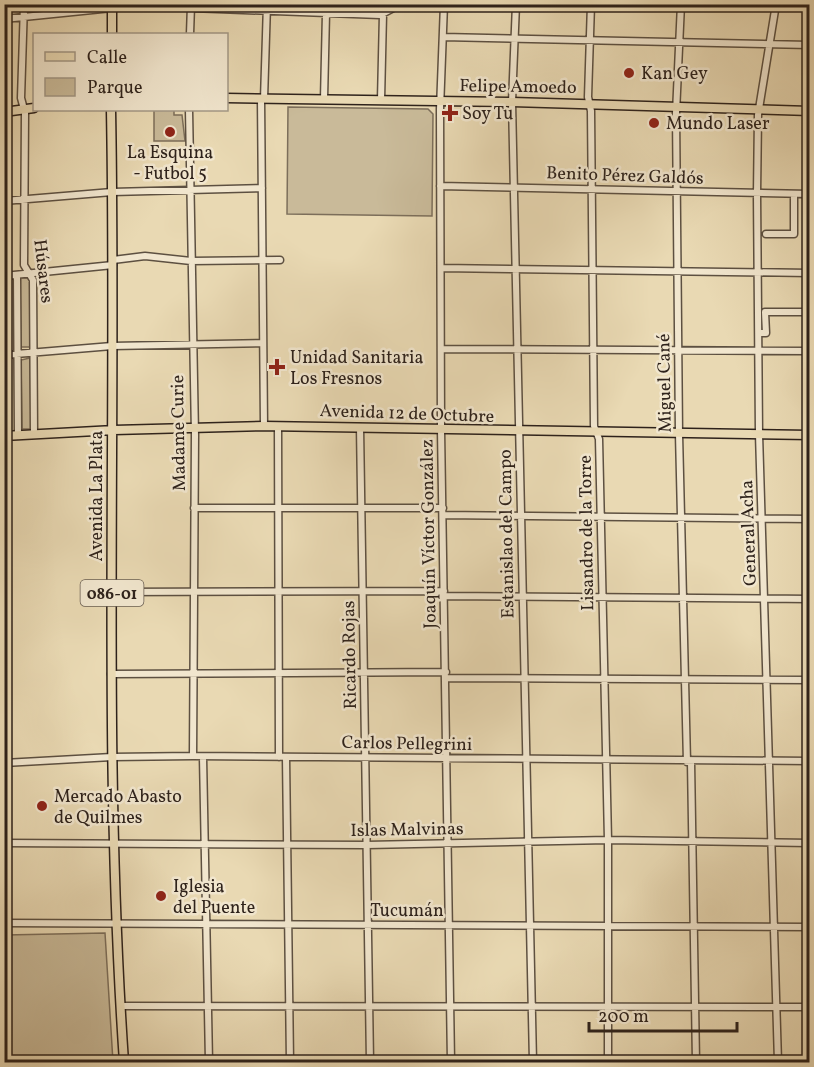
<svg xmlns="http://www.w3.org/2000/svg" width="814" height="1067" viewBox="0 0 814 1067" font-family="Vollkorn,serif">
<rect width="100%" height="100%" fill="#e9d9b3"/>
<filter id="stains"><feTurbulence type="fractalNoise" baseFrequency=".00333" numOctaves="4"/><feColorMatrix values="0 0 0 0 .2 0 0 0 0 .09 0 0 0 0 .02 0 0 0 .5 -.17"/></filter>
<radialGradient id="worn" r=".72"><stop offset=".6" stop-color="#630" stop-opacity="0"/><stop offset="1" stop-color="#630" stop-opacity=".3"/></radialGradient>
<path fill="#c9ba99" stroke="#7c6e5a" stroke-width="1.5" d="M374,4L378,12L331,11L335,5Z
M288,107L428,109L433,114L432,216L287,214Z
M154,110H174V115H182L185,141H154Z
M30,276V347H21L20,278Z
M30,358L31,429H22L21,360Z
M105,933L113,1062H7L5,935Z"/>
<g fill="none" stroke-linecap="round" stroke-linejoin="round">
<defs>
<path id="minor" d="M24,4L21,98L25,113L24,265L33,280L34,434
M379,4L383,14L381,100
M444,4L440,109L441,430L451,1062
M516,4L512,102L533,1062
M591,4L588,97L591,111L594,426L599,439L608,840V1062
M681,4L676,113L679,434L687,762
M776,4L758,115L757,194L759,434L778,1062
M191,8L380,15L401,4
M4,19L112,8
M190,34L191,5
M443,37L810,45
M261,99L264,426
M264,99L267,4
M324,99L326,13L331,4
M189,110L195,435L193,756
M440,186L810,194
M4,201L112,192L262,188
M766,234H794V194
M113,260L145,256L191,261L280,260
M441,268L810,273
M17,275L18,435
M4,276L113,265
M759,333H766L765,312H803
M441,349L810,351
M4,355L112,346L263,343
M278,426L279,757
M360,427L370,1062
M194,508H443
M443,515L810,519
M112,592L444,591
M445,596L810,599
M111,674L446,672
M446,678L810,680
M203,757L209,1062
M286,757L290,1062
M691,762L696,1062
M4,763L112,757L193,756L810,761
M4,843L367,845L608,840L810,843
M4,923L810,927
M121,1006L810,1007"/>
<path id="major" d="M112,34V4
M226,98L512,102L810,111
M111,110C117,427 102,745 124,1062
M4,112L34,108
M4,436L114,430L264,426L810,435"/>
</defs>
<use href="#minor" stroke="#5d5041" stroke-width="9"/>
<use href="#major" stroke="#2e221b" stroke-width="11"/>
<use href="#minor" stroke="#f1e6ce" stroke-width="6"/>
<use href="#major" stroke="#e9d9b3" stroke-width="8"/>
</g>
<g fill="#8f2418" stroke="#f1e6ce" stroke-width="2">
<circle cx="629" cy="73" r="6"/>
<path d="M447 104h6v6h6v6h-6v6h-6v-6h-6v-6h6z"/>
<circle cx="654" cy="123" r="6"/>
<circle cx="170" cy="132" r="6"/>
<path d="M274 358h6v6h6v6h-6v6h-6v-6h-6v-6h6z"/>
<circle cx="42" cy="806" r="6"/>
<circle cx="161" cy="896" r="6"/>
</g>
<g text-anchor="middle" stroke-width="5" stroke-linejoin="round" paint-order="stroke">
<rect fill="#f1e6ce" stroke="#685d51" stroke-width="1.5" x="80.5" y="580" width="63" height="26" rx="4.5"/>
<g font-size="16" font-weight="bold" fill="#2e221b">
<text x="112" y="599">086-01</text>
</g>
<g font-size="18" fill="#2e221b" stroke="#f1e6ce" text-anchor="start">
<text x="641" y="79">Kan Gey</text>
<text x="462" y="119">Soy Tu</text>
<text x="666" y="129">Mundo Laser</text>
<text x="170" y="158" text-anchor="middle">La Esquina<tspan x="170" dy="21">- Futbol 5</tspan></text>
<text x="290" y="363">Unidad Sanitaria<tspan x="290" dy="21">Los Fresnos</tspan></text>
<text x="54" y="802">Mercado Abasto<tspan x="54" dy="21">de Quilmes</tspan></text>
<text x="173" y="892">Iglesia<tspan x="173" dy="21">del Puente</tspan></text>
</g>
<g font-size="18" fill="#2e221b" stroke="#f1e6ce">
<text transform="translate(518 86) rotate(1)" y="6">Felipe Amoedo</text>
<text transform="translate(625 175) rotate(2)" y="6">Benito Pérez Galdós</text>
<text transform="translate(44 271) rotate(83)" y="6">Húsares</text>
<text transform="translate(664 383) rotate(-91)" y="6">Miguel Cané</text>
<text transform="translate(407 413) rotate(2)" y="6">Avenida 12 de Octubre</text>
<text transform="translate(178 433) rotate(-91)" y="6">Madame Curie</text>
<text transform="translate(96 496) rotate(-90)" y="6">Avenida La Plata</text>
<text transform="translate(586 533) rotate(-91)" y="6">Lisandro de la Torre</text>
<text transform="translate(748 533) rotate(-92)" y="6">General Acha</text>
<text transform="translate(428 534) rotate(-91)" y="6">Joaquín Víctor González</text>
<text transform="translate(506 534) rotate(-91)" y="6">Estanislao del Campo</text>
<text transform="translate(349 655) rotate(-91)" y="6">Ricardo Rojas</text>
<text transform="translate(407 743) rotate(1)" y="6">Carlos Pellegrini</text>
<text transform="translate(407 829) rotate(-1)" y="6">Islas Malvinas</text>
<text x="407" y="916">Tucumán</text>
</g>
</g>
<rect width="814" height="1067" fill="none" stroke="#e9d9b3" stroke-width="24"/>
<rect x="6" y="6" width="802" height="1055" fill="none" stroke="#2e221b" stroke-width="3"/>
<rect x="12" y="12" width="790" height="1043" fill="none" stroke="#2e221b" stroke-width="1.5"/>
<rect x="33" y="33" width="195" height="78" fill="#f1e6ce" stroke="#a39886" stroke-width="1.5"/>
<rect x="45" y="52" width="30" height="9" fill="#e9d9b3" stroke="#a39886" stroke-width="1.5"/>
<text x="87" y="63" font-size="18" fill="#2e221b">Calle</text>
<rect x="45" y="78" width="30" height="18" fill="#c9ba99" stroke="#a39886" stroke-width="1.5"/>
<text x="87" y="93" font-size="18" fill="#2e221b">Parque</text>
<path d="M589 1022v9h148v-9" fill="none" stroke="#2e221b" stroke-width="3"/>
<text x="598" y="1022" font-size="18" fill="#2e221b" stroke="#f1e6ce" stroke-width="4.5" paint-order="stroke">200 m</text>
<rect width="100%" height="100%" filter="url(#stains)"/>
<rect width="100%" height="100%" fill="url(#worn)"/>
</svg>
